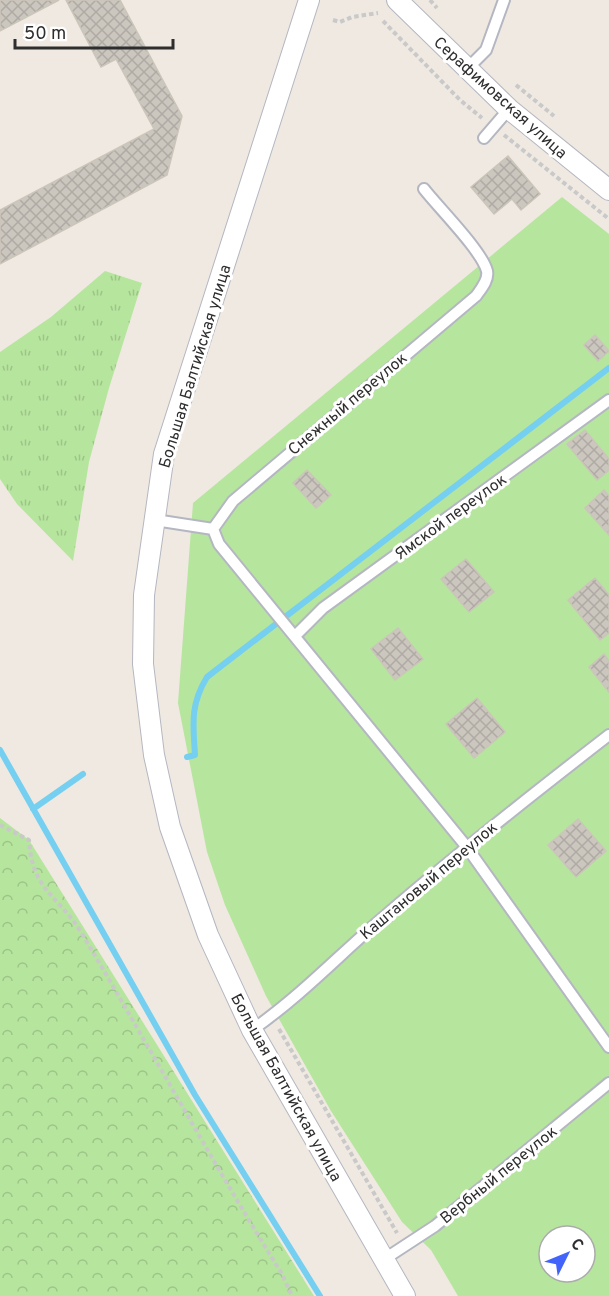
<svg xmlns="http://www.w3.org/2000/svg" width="609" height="1296" viewBox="0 0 609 1296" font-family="Overpass,sans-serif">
<defs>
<pattern id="grass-tufts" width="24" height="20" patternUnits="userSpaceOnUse" patternTransform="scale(1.5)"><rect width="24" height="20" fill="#b6e59e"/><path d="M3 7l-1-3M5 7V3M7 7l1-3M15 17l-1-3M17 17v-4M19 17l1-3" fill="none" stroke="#9dc588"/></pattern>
<pattern id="forest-crowns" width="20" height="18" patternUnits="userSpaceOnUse" patternTransform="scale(1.5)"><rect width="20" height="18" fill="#b6e59e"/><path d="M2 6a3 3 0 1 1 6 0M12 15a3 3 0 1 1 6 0" fill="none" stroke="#9dc588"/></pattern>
<pattern id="building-cross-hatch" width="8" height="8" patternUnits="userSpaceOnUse" patternTransform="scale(1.5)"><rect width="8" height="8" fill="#cbc7bf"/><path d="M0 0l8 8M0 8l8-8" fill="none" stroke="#afaba4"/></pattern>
</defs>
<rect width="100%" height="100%" fill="#efe9e1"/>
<path fill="url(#grass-tufts)" d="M105,271L142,283L109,388L89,462L73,561L17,504L0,479V352L51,317Z"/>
<path fill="url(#forest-crowns)" d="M0,818L29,840L314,1296H0Z"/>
<path fill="#b6e59e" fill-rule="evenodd" d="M562,197L609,234V1296H458L431,1250L402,1222L331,1111L266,996L225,905L207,852L178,703L193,503ZM549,1236H585V1272H549Z"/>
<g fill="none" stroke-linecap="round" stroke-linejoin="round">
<path stroke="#75cff0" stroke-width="6" d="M0,750L195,1095L320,1296
M187,757L195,755C193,724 190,705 207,677L609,368
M33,809L83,774"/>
</g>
<path fill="url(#building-cross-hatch)" stroke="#cbc5ba" stroke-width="1.5" d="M0,0H59L0,31Z
M66,0H120L182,116L167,175L0,264V210L154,129L116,59L101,67Z
M508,156L540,194L521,210L512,199L494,214L471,187Z
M595,335L609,351L598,361L584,345Z
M585,430L609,459V470L597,480L567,444Z
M307,470L331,495L316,508L293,483Z
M604,490L609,496V535L585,508Z
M466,559L494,592L469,612L441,579Z
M595,578L609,595V633L600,640L568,600Z
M398,628L423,659L395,680L371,649Z
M604,654L609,661V692L589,667Z
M477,698L505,732L474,758L446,724Z
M578,819L606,851L576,877L548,845Z"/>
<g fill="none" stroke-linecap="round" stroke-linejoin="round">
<defs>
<path id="service" d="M467,69L486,50L504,0
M484,138L509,109
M155,520L213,529
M213,529L219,544L466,846L609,1047
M213,529L233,501L476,296C481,289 489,280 487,271C482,251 438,207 424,189
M295,636L323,608L609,400
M252,1030C301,996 341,953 386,915C459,852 534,793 609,735
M383,1260L435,1226L609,1083"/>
<path id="minor" d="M309,0L164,454L144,595L143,664L154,755L170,827L208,935L252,1030L405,1296
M397,0L509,109L609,190"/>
</defs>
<use href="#service" stroke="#b4b7c1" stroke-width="14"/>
<use href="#minor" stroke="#b4b7c1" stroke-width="22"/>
<path stroke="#c9c9c9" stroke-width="4" stroke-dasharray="4.5 3" stroke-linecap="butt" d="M430,0L437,8
M333,20L340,22L352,17L378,13
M383,21L460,100L482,118
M516,85L554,116
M504,135L609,219
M0,825L29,840C32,891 58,895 81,932C149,1046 212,1162 282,1274L292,1296
M279,1029L397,1233"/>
<use href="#service" stroke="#fff" stroke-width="10"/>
<use href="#minor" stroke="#fff" stroke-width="20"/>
</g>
<g text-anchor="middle" stroke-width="6" stroke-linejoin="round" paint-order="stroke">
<g font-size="16" fill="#2e2e2e" stroke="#fff">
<text transform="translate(501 97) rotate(42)" y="6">Серафимовская улица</text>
<text transform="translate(194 366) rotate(-73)" y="6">Большая Балтийская улица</text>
<text transform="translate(347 403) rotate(-40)" y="6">Снежный переулок</text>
<text transform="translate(450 516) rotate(-36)" y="6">Ямской переулок</text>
<text transform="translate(428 880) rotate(-40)" y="6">Каштановый переулок</text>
<text transform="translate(287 1087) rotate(61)" y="6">Большая Балтийская улица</text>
<text transform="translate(498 1174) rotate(-39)" y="6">Вербный переулок</text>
</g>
</g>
<g transform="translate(567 1254) rotate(47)"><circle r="28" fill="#ffffff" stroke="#ababab" stroke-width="1.5"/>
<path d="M0-4.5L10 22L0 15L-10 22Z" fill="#4264fb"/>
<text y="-9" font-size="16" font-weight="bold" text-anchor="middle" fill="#2e2e2e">С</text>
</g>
<path d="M15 39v9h158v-9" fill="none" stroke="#2e2e2e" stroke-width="3"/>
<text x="24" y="39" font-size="18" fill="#2e2e2e" stroke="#ffffff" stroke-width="4.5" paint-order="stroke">50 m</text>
</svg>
